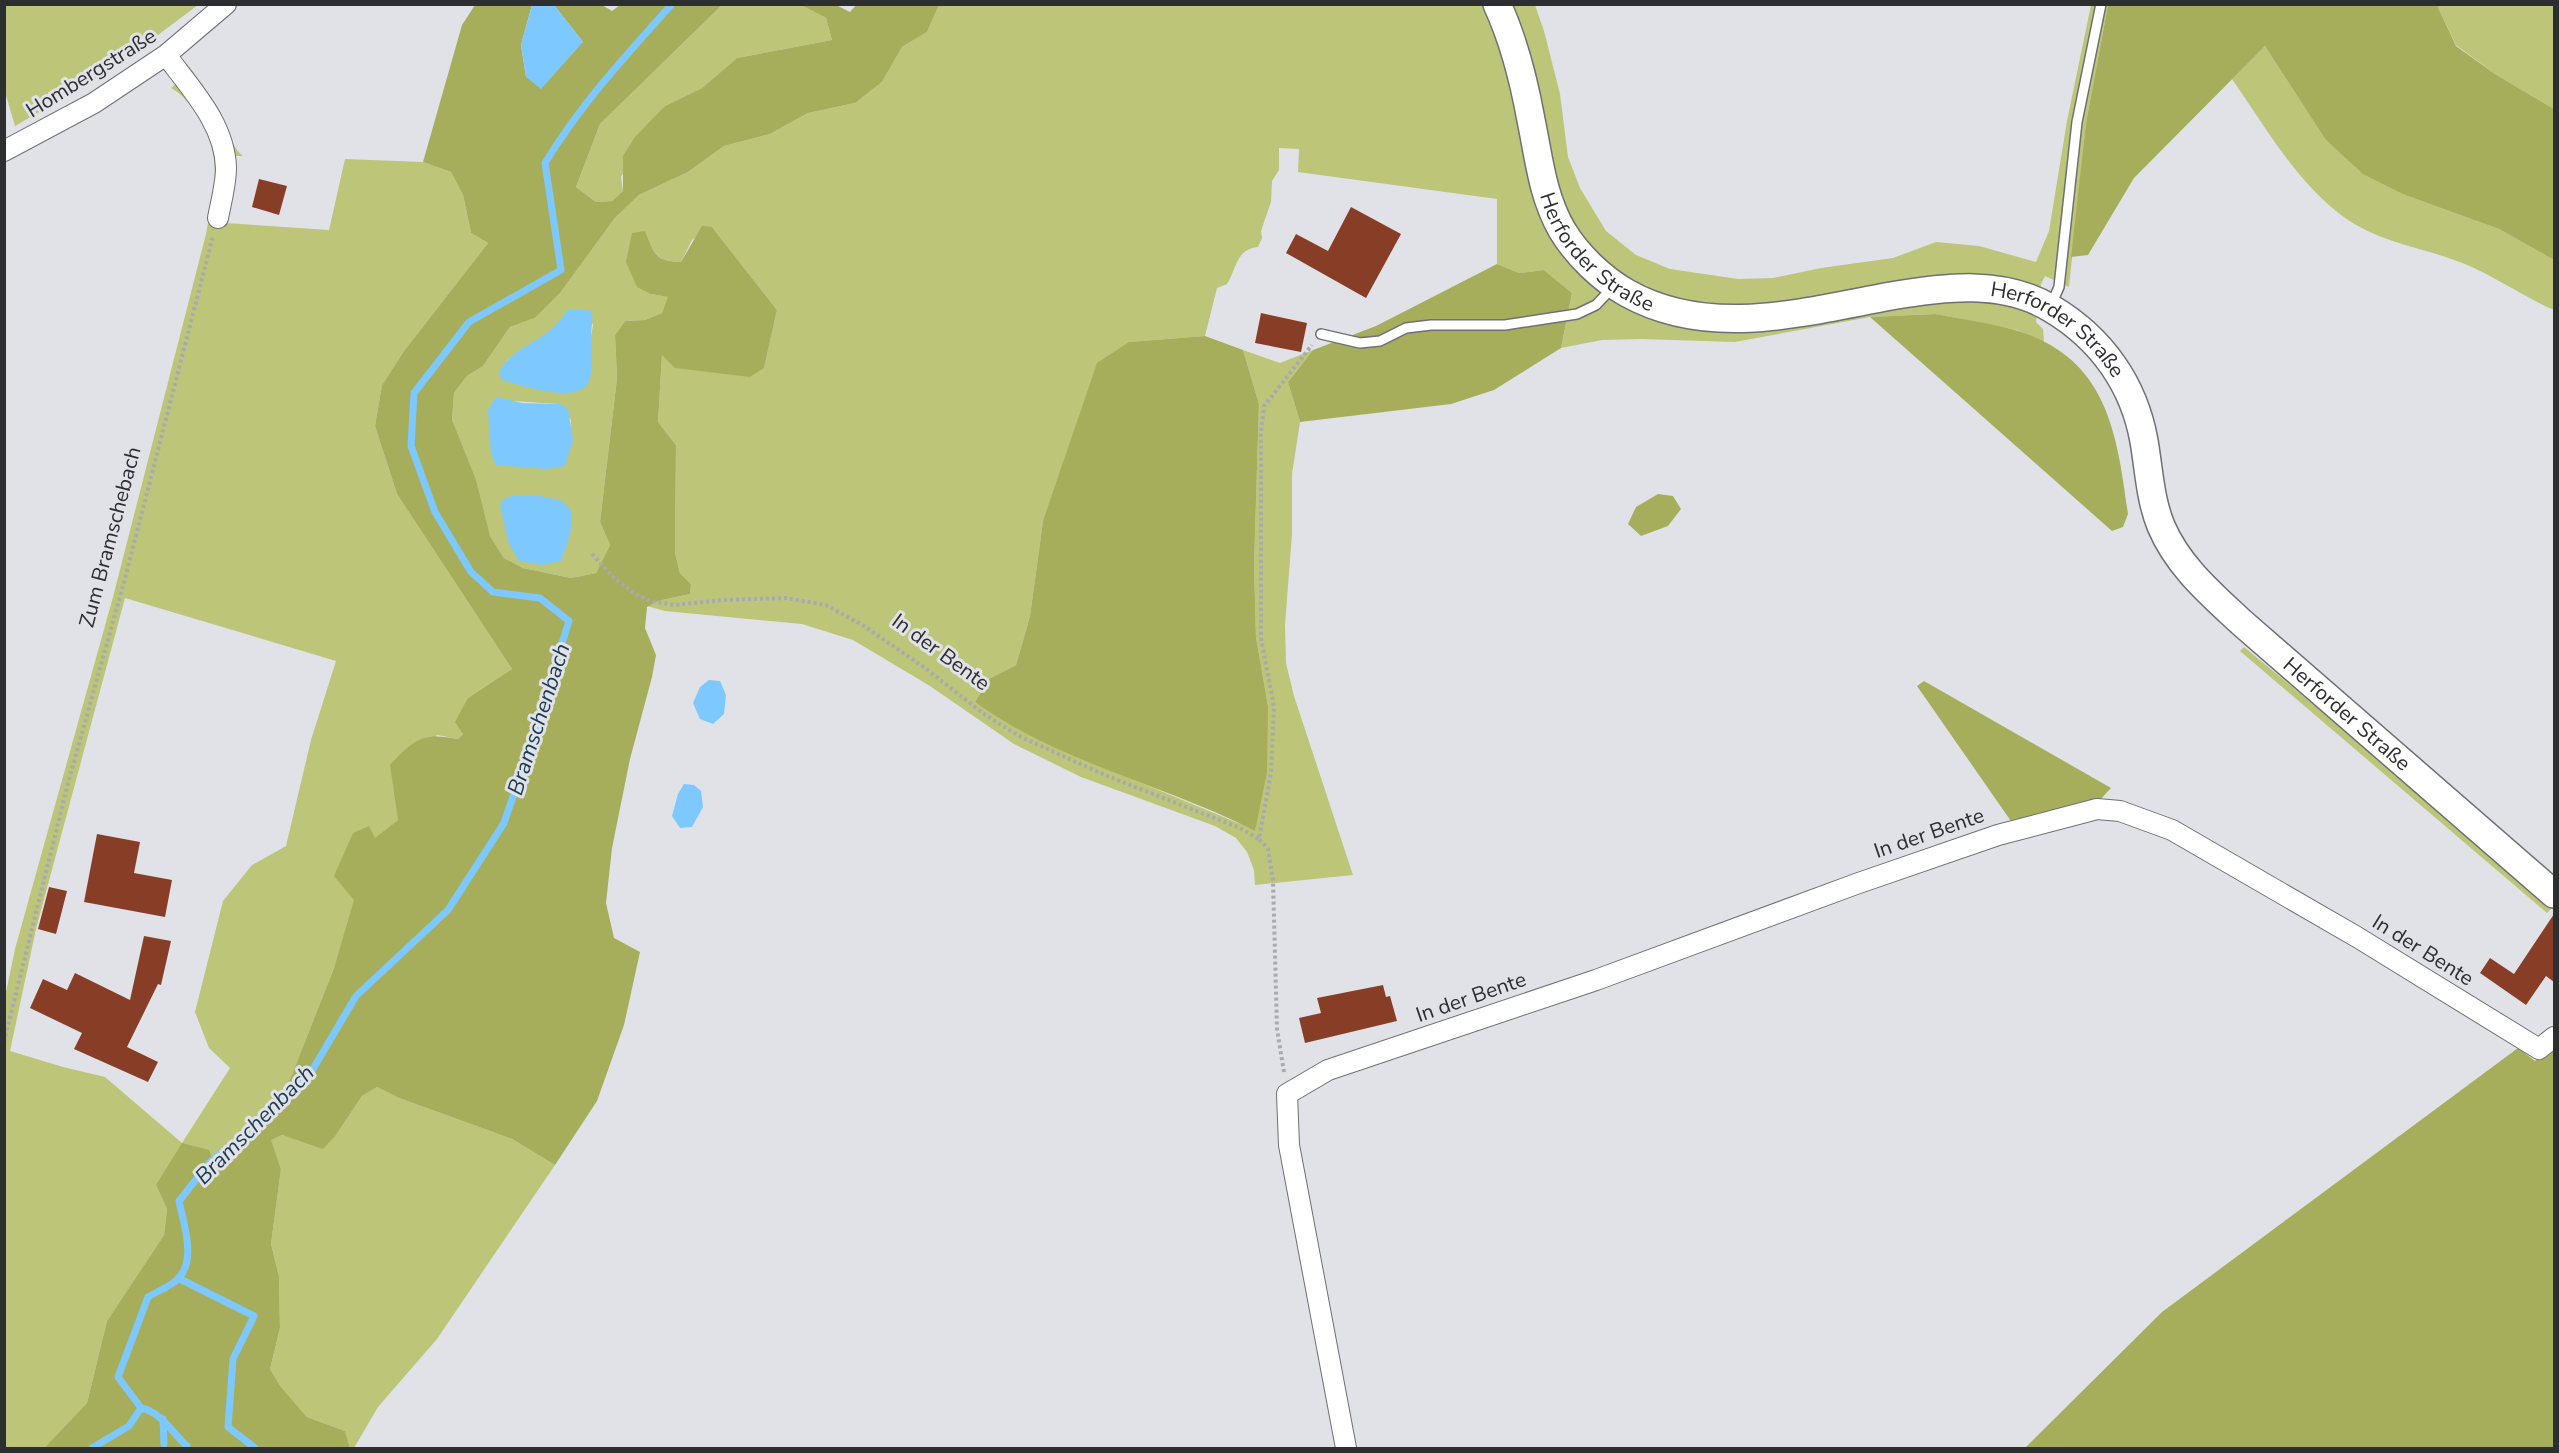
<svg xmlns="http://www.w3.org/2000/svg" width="2559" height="1453" viewBox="0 0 2559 1453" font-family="'Nunito Sans',sans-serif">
<rect width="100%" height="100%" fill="#e0e2e8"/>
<path fill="#bdc578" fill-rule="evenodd" d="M4,5L5,4L198,5L106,74L15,126L5,92Z
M722,5H801L826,18L832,40L737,58L702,88L665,106L621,177L623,191L612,201L596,202L576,187L600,124Z
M939,5H1535L1544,31L1560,94L1568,157L1580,188L1606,231L1636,255L1670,269L1738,279L1773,278L1821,268L1893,258L1936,242L1979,246L2036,262L2049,231L2067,121L2091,5H2108L2086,123L2069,287L2045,276L2041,284L2036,322L2043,329L2044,342L2017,330L1935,314L1870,317L1735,342L1641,339L1602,340L1561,348L1572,293L1544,270L1519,273L1497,264V199L1298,172L1299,149L1279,148V170L1272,181L1271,202L1261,231L1262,238L1258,247C1236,249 1237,268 1227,284L1217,288L1205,336L1129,342L1043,521L1030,616L1016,665L989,679L975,702L1021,730L1069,753L1255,830L1268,706L1256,637L1254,566L1259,404L1243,350L1280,363L1313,350L1288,382L1300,422L1292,474V534L1285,625L1286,663L1294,696L1353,875L1255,885L1254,870L1247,852L1236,838L1215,826L1081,777L1014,744L930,686L853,640L802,624L665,611L647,606L658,601L690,594L691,584L680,573L675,553L676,445L658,422L662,355L764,367L777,310L712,227L692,240L681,262C655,261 655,254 645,231L651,294L669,297L662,313L645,320L625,321L615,335L617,378L600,522L610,545L596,573L571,578L523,568L504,558L490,536L452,420L454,393L467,376L483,366L510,327L535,318L560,293L615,218L639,195L688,172L724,146L770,134L808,113L855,103L882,82L902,47L927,32ZM584,309L593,325L591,336L506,361L552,331L574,311ZM512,401L559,404L571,420L570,433Z
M2437,5H2554V109L2495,74L2456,45Z
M2265,46L2325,139L2405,195L2499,229L2554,260V310C2524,297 2496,277 2465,264C2421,246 2374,243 2336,211C2293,176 2264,125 2232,79Z
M192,70C198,85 210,96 219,110C228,126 228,143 243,156H233L225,223L329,230L345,159L423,162L451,172L463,195L471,233L488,243L404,351L382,385L375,426L397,494L512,669L468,698L463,734L458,739L437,735L397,799L398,820L375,839L334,968L291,1077L271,1113L213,1164L156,1185L167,1209L164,1235L107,1321L87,1403L44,1448H5V997L15,949L113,597L206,234C214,190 224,153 197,114C189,103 182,94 171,88ZM125,598L336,661L311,740L286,846L252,865L223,901L195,1012L209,1048L230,1068L182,1143L105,1077L63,1067L10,1051L36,929Z
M2244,647L2427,798L2553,907L2547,913L2240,651Z
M377,1087L399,1098L512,1139L555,1165L437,1339L378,1407L354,1448H350L345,1431L307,1417L281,1387L270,1369L280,1328L279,1276L271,1244L281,1169L270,1140L282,1135L299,1140L336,1135L362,1096Z"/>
<path fill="#a7ae5b" d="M475,5H532L521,45L526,77L583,42L554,5H602L612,11L620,5H722L600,124L576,187L596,202L612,201L623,191V156L635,137L665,106L702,88L737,58L832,40L826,18L801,5H836L850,12L856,5H939L927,32L902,47L882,82L855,103L808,113L770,134L724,146L688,172L639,195L615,218L560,293L535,318L510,327L483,366L467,376L454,393L452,420L476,480L490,536L504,558L523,568L571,578L596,573L610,545L600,522L617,378L615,335L625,321L645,320L662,313L668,297L651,294L637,287L626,262L632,233L645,231C655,254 654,261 681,262L702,226L712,227L777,310L764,368L750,377L675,368L662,355L658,422L676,445L675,553L680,573L691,584L690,594L658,601L647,607L645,628L656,655L652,677L630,759L612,848L606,903L614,938L640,952L624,1025L597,1101L555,1165L512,1139L399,1098L377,1087L362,1096L336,1135L323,1149L282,1135L271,1140L281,1169L271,1244L279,1276L280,1328L270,1369L281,1387L307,1417L345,1431L350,1448H44L87,1403L107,1321L164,1235L167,1209L156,1185L182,1143L209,1150L214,1164L271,1113L291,1077L334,968L354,900L334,876L353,833L369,826L375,838L398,820L390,765C414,739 423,732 458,739L463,734L455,722L468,698L512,669L397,494L375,426L382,385L404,351L488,243L471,233L463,195L451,172L423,162L462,25Z
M2108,5H2437L2456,46L2495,74L2554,109V260L2499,229L2405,195L2363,174L2325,139L2265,46L2134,178L2088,255L2071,257L2086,123Z
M1497,264L1519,273L1544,270L1572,293L1561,348L1494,390L1451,404L1300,422L1288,382L1313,350L1376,326Z
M1935,314C1962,319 1989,323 2015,330C2107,357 2117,432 2128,514L2123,527L2112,531L1870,317Z
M1205,336L1243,350L1259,404L1254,566L1256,637L1268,706L1267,772L1255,831C1164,784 1059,763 975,702L989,679L1016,665L1030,616L1043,521L1097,363L1129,342Z
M1658,494L1673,496L1681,509L1668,526L1641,536L1628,524L1636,507Z
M1924,681L2111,788L2098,802L2013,824L1917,686Z
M2554,1047V1448H2025L2162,1312L2518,1048L2535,1061Z"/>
<path fill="#7dc9ff" d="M532,5H554L583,42L541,89L526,77L521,45Z
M584,309L592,312C593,322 591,330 591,340C591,353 594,369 589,381C579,406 521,385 502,380L499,372C515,343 549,343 567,310Z
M496,397L522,403L560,404L568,409L573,440L565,466L546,469L496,465L491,454L488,410Z
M517,495C575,496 582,506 561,561L542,565L519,561L509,544L500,506L505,498Z
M709,680L720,681L726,695L724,714L713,724L700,719L693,703L700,687Z
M684,784L694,785L701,791L703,807L692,827L680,828L672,816L678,794Z"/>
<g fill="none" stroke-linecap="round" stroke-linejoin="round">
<path stroke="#7dc9ff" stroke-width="7" d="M178,1278L254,1316L233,1359L228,1427L255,1448
M141,1408C163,1413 171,1432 187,1446
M163,1419L164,1444
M92,1448L129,1426L141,1408L118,1377L148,1297C156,1292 166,1288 173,1283C199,1265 184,1226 179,1201L209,1163L270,1112L313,1069L356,996L448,910L504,823L518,782L531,754L544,700L569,621L540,598L493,592L471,572L435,512L411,446L414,393L469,322L561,270L545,163C581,104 626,55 672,4"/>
</g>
<path fill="#883e26" d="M259,179L287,186L279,215L252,207Z
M1351,207L1401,234L1366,298L1286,253L1296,234L1328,251Z
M1261,313L1307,323L1301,352L1255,343Z
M97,834L140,842L134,873L172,880L165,917L84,902Z
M49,887L67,891L56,934L38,929Z
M2554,914V982L2546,976L2526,1005L2480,973L2490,958L2514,974Z
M144,936L171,941L161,985L158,984L127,1047L158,1062L148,1082L74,1049L82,1033L30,1008L43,979L67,990L75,973L130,1000Z
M1383,985L1386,997L1390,996L1397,1021L1305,1043L1299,1018L1321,1013L1317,998Z"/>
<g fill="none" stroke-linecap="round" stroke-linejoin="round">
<defs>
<path id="service" d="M2051,305L2059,287L2077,122L2101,4
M1321,334L1360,343L1380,341L1406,328L1431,325H1505L1577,314L1596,305L1612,288"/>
<path id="minor" d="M166,55C191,89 225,124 226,168C226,184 221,202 218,218
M4,151L94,103L166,55L226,4
M1346,1448L1289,1145L1287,1094L1328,1070L1596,980L1856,884L1998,835L2097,809L2120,811L2172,830L2357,937L2539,1049L2554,1037"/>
<g id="secondary">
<path id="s1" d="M1497,4C1514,41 1524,81 1531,120C1539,158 1542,195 1562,230C1577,255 1602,279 1627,293C1709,339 1804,312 1891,296C1945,287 2003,279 2052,309C2102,339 2134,385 2144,441C2149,470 2150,499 2161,526C2178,566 2210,593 2241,622L2554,894"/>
</g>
</defs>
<use href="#service" stroke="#6e7075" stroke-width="12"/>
<use href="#minor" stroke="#6e7075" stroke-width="22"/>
<use href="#secondary" stroke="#6e7075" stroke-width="30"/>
<path stroke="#a8aaaf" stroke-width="4" stroke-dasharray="3 3" stroke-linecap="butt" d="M592,554L613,577L634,593L650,601L675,605L723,600L786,598L826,605L864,626L925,668L984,714L1019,736L1107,776L1240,828L1259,839
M4,1042L67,787L124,582L213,236
M1284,1072L1277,1029L1273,880L1268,849L1259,839L1271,773L1274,707L1261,638V432L1264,406L1312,345"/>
<use href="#service" stroke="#fff" stroke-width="9"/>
<use href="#minor" stroke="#fff" stroke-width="20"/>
<use href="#secondary" stroke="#fff" stroke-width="27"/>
</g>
<g text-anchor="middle" stroke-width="6" stroke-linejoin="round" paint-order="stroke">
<g font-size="21" fill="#2d2e30" stroke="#e0e2e8">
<text transform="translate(91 73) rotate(-32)" y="7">Hombergstraße</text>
<text dy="7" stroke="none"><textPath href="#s1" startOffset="276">Herforder Straße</textPath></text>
<text dy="7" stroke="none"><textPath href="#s1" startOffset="778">Herforder Straße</textPath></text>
<text transform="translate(110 537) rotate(-75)" y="7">Zum Bramschebach</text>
<text transform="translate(941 652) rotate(36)" y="7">In der Bente</text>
<text dy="7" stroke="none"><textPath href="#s1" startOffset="1282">Herforder Straße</textPath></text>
<text transform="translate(1929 833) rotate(-19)" y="7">In der Bente</text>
<text transform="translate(2423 950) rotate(32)" y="7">In der Bente</text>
<text transform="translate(1471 997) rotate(-19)" y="7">In der Bente</text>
</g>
<g font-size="22" font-style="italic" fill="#193a50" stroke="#e0e2e8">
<text transform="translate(538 719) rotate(-72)" y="8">Bramschenbach</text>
<text transform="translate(254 1124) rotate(-45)" y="8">Bramschenbach</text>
</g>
</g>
<rect width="2559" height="1453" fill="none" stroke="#2d2e30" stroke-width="12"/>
</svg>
